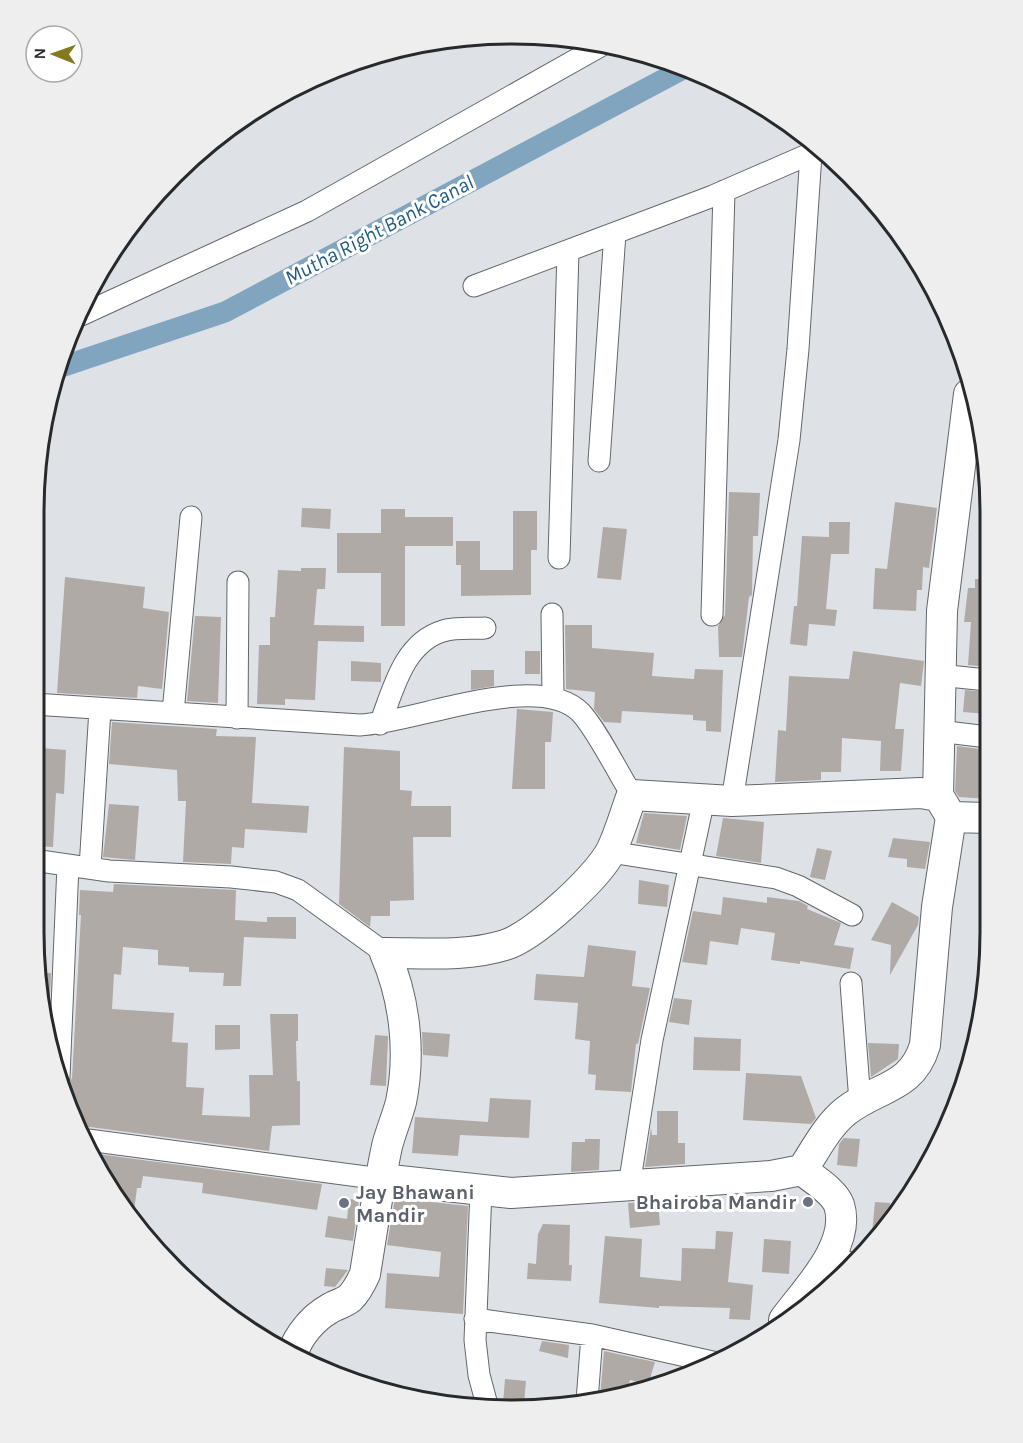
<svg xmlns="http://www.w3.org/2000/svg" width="1023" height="1443" viewBox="0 0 1023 1443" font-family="Karla,sans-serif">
<rect width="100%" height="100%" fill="#dee2e7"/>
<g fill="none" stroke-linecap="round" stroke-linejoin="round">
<path stroke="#81a5bf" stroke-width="21" d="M61,367L225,312L685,68"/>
</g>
<path fill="#afaaa6" d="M729,492L760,493L758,536H753L752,595L749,597L742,657H719L718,626L725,615Z
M895,502L937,508L929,568L923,567L922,590H917L916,611L873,609L875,568L887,569Z
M302,508L331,509L330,529L301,527Z
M381,509H405V517H453V546H405V626H381V573H337V533H381Z
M513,511H537V550H531V595L461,596V565H456V541H480V570H513Z
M829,522H850L849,554H831L826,609L837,610L835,626L809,624L807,646L790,644L794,606H797L802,536L829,537Z
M603,527L627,529L621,580L597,578Z
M301,568H326L325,589H317L314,625L364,626V642L318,641L315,700L285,699V705L257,704L259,645H270V617H275L278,570L301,571Z
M65,577L145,587L143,608L169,612L162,689L138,686L137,698L57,693Z
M975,579L987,580V667L968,665L971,622H964L968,588H975Z
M195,616L221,617L218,703L187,701Z
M565,625H592V648L654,653L652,676L694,679L695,669L723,670L721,732L706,731V721L693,720V715L622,711L621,723L604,722L594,709L595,692L566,689Z
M525,651H540V674H525Z
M853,651L924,661L921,686L900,683L895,729H904L901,771H880L881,741L842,738L841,772H821V780L775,782L778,730L786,731L789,676L849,679Z
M351,661L381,663V682L351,681Z
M471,670H494V686L471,690Z
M965,690L987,692V714L963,712Z
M517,709L553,712L551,742H545V789H512Z
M112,722L217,729L216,736L256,737L252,803L309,806L307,833L245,829L244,848L232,847L231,864L183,862L186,801H178L177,770L109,764Z
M957,746L988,750V799L959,797L955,791Z
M344,747L400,751V790L412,791L411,806H451V837H413L414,900L390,901V916H371L370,927L339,904Z
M41,748L66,750L64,794L56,793L53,847L33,846V812H39Z
M109,804L139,806L135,860L103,857Z
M644,813L687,816L680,850L636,843Z
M723,818L764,822L761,863L716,856Z
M893,838L930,842L925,869L907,867V859L888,857Z
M817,848L832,851L825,880L810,877Z
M639,880L669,885L667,907L638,904Z
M114,884L236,890L235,920L267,922V917H296V939L244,937L241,986H223L224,973L189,972V967L158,965V950L123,947L121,975L114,974L112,1009L174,1013L172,1042L188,1043L186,1087L204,1088L202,1115L250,1117L249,1075H273L270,1014H298V1041H296L297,1081H300V1125L272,1126L269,1151L90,1127L82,1129L64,1089L72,1078L81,915H79L80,890L113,892Z
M723,897L767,903V897L799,901L808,906L807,909L841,923L834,945L854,948L850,969L800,961V964L771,960L775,933L741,928L738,945L710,941L707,965L682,962L693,911L721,915Z
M892,902L919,917L918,925L890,975L891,945L871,940Z
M588,945L636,951L632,986L650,988L638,1044H636L631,1092L595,1090L596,1075L588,1074L590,1041L575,1039L578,1003L534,1000L536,974L584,977Z
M38,973H51L50,997L42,996Z
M674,998L692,1000L689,1025L669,1022Z
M215,1025H240V1049L215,1050Z
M422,1032L450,1034L448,1057L423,1055Z
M375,1035L388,1036L386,1086L370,1085Z
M694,1037L741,1039L740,1071L693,1070Z
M868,1043L899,1044L898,1059L871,1077Z
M746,1073L801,1076L816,1118L811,1124L743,1120Z
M490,1098L531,1100L529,1138L460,1135L458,1156L412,1153L415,1117L488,1122Z
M657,1111H678V1143H685V1164L645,1167L651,1128L652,1135H657Z
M844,1138L860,1139L857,1167L837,1165L839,1144Z
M585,1139H600L599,1170L571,1172L572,1142H585Z
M98,1154L322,1184L317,1210L202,1193L203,1183L143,1176L141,1188H137L133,1219L113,1197L97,1161Z
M395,1198L468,1206L463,1314L385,1308L387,1273L439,1277L441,1252L387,1245Z
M349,1199L359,1200L353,1241L325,1237L328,1216L347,1219Z
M658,1201L660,1225L630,1228L628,1203Z
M875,1202L890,1203L888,1226L871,1244Z
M543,1224L570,1225L569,1265H572L571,1281L527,1279L528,1263L536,1264L538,1234Z
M716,1231L733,1232L728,1282L753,1285L750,1320L729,1319L730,1308L659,1306V1308L599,1303L605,1236L642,1239L640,1277L681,1281L682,1248L715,1249Z
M764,1239L791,1241L789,1274L762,1272Z
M326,1268L348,1270L335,1287L324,1286Z
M542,1341L569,1345L568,1358L539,1351Z
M604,1351L655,1362L648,1385L630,1380L626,1394L608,1400L600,1397Z
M505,1379L526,1381L524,1403L503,1404Z"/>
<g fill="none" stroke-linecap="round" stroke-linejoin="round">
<defs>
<path id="street" d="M474,286L713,196L821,149
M81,315L307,211L604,44
M599,461L615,233
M559,558L568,251
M552,614L553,697
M712,615L724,191
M939,675L987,680
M33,704L360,725C414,723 539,669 581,713C597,730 618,773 632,795
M173,713L191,517
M237,718L238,582
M380,724C393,691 403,643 443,631C455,627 472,629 485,628
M938,731L988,737
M732,801L789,440L798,349L811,154
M610,852L776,878L798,886L852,915
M33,860L109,871L231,877L276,882L298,890L385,953
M90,868L100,709
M851,983L860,1102
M59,1077L68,865
M88,1140L381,1179
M629,1186L652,1040L704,799
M481,1190L475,1340L479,1375L487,1405
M832,1256L852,1264
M475,1319L592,1335L717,1363
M587,1401L592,1335"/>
<path id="secondary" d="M938,796L942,611L969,394
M941,800L951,817L988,818
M381,1179L511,1193L771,1176L802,1170C815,1151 827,1126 846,1111C878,1086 912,1089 925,1045L937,907L951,817
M784,1320C805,1291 852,1245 839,1205C834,1191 813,1179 802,1170
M293,1352C299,1335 313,1318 329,1309C335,1305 344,1303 350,1298C357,1291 361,1283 365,1274C372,1231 378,1189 387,1146C391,1131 397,1117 401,1102C411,1053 405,999 385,953C424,953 467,957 505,945C534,936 597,878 611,851C620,833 625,813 632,795L732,801L921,793L938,796"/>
</defs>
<use href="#street" stroke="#63676b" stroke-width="23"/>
<use href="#secondary" stroke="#63676b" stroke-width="32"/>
<use href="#street" stroke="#fff" stroke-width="21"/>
<use href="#secondary" stroke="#fff" stroke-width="30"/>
</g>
<g fill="#6b7280" stroke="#fff" stroke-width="2">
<circle cx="808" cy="1202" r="6"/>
<circle cx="344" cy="1203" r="6"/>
</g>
<g text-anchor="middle" stroke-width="6" stroke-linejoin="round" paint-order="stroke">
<g font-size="20" font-weight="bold" fill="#5b616d" stroke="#fff" text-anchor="start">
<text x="356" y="1199">Jay Bhawani<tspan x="356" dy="23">Mandir</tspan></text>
<text x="796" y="1209" text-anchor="end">Bhairoba Mandir</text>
</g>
<g font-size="21" font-style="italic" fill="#205c80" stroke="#fff">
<text transform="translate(379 230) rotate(-28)" y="7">Mutha Right Bank Canal</text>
</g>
</g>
<path d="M0 0H1023V1443H0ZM512 44H512A468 468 0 0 1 980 512V932A468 468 0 0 1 512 1400H512A468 468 0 0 1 44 932V512A468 468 0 0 1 512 44Z" fill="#eee" fill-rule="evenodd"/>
<path fill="none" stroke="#27292b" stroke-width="3" d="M512 44H512A468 468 0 0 1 980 512V932A468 468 0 0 1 512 1400H512A468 468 0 0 1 44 932V512A468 468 0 0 1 512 44Z"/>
<g transform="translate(54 54) rotate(271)"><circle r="28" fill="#ffffff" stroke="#a9a9aa" stroke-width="1.5"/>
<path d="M0-4.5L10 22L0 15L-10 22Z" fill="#84791e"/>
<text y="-9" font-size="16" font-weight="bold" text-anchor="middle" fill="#27292b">N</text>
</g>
</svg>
